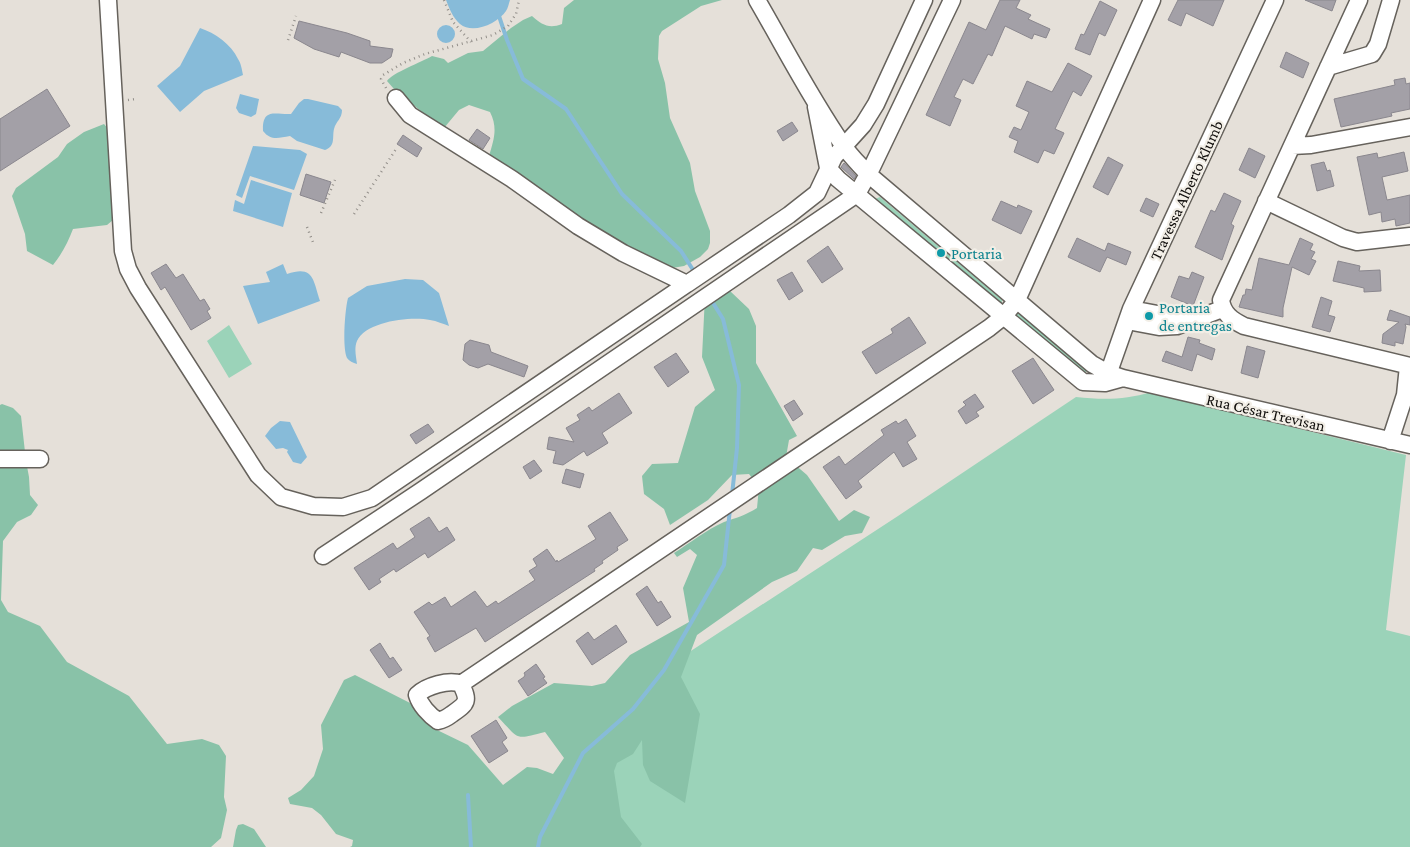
<svg xmlns="http://www.w3.org/2000/svg" width="1410" height="847" viewBox="0 0 1410 847" font-family="'Crimson Pro',serif">
<rect width="100%" height="100%" fill="#e5e0d9"/>
<path fill="#9bd3b9" d="M880,197L1002,300V304L996,302L875,199Z
M1018,311L1087,368L1086,372H1081L1015,318V313Z
M229,325L252,364L229,378L207,341Z
M1151,392L1406,455L1386,630L1410,636V847H527L631,690L898,516L1076,397C1103,400 1125,400 1151,392Z"/>
<path fill="#89c2a8" d="M574,0H722L701,6L662,31L659,36L658,59L665,83L670,118L690,163L695,191L710,231V243L708,249L700,257L684,266L666,269L640,259L489,156C494,139 498,128 490,112L469,105L459,110L444,128L439,126L394,89L387,81C392,73 422,62 432,56L444,59L448,63L468,53L483,51L511,28L523,20L532,16C542,25 549,29 562,24L564,8Z
M104,124L110,131L113,220L107,225L73,229C68,242 62,254 53,265L27,251L25,234L12,196L16,188L58,157L67,144L84,132Z
M730,291L749,309L756,326V363L797,436L789,440L786,457L807,475L839,521L854,510L870,517L862,533L845,536L822,550L813,548L797,571L772,582L697,635L681,677L700,714L685,803L650,781L643,765L642,740L633,754L617,763L614,771L621,817L642,844L640,847H350L352,846L353,840L336,834L321,815L312,808L290,804L288,798L301,790L314,776L323,749L321,725L344,680L355,675L412,704L435,729L468,745L503,785L527,767L537,768L553,774L564,758L545,732C514,740 520,740 498,717L512,706L554,683L592,686L605,683L630,655L689,622L683,588L697,555L690,549L677,557L674,553C690,543 706,530 724,522C736,518 746,515 757,508L759,487L749,474L732,475L708,500L670,525L664,509L644,494L642,476L652,464L678,463L695,407L715,390L702,357L705,296Z
M2,404L13,408L21,416L26,461L29,477L30,495L38,505L31,515L17,522L3,541L1,600L8,612L40,626L67,662L129,696L167,744L202,739L219,745L226,756L224,797L227,810L221,838L211,847H0V405Z
M243,824L254,829L266,847H233L236,830L238,825Z"/>
<path fill="#87bbd9" d="M446,0H510C509,3 508,8 506,11C498,23 473,35 460,24C453,18 449,8 446,0Z
M437 34a9 9 0 1 1 18 0a9 9 0 1 1-18 0Z
M200,28C215,33 231,44 238,59C241,63 242,70 243,75L204,91L180,112L157,86L180,66Z
M240,94L259,99L256,114L251,117L239,113L236,108Z
M304,99H308L338,106L342,110C342,119 336,121 334,129C332,137 336,146 325,150L297,141L290,136C278,138 271,141 263,131C262,107 276,115 291,114L299,103Z
M253,146L300,150L307,154L294,190L250,176L242,198L236,195Z
M251,180L292,193L283,227L233,211L235,200L244,204Z
M283,264L287,274C314,265 313,280 320,301L258,324L243,286L270,282L266,272Z
M405,279L423,280L439,293L449,326C443,324 437,321 430,320C412,316 366,321 357,341C354,348 356,356 357,364C353,363 349,361 347,358C342,348 345,309 348,298L367,286Z
M280,421L290,422L307,457L301,464L293,462L287,452L288,450L283,448L276,449L265,436L271,428Z"/>
<g fill="none" stroke-linecap="round" stroke-linejoin="round">
<path stroke="#87bbd9" stroke-width="4" d="M498,13L507,40L523,79L566,109L622,194L681,251L695,273
M710,298L723,319L739,385L737,448L732,495
M468,795L471,847
M538,847L540,837L583,753L633,709L664,670L724,565L730,509"/>
</g>
<path fill="#a3a0a7" stroke="#8a878e" d="M1000,0H1020L1016,8L1031,15L1028,19L1050,29L1046,38L1034,34L1032,39L1005,26L992,56L988,54L973,84L963,79L954,97L961,100L950,126L926,115L969,22L986,30Z
M1178,0H1224L1213,26L1186,13L1181,26L1168,20Z
M1305,0H1336L1332,11Z
M1100,1L1117,10L1105,36L1099,33L1090,55L1075,49L1081,34L1084,35Z
M299,21L347,33L370,41V46L393,49L391,57L382,63H370L341,52L339,57L314,49L294,38Z
M1286,52L1309,63L1303,78L1280,67Z
M1068,63L1092,76L1081,96L1073,91L1055,129L1064,133L1054,154L1044,150L1038,163L1014,152L1018,141L1009,137L1014,127L1021,130L1029,112L1016,106L1027,81L1052,92Z
M1405,78L1406,84L1410,83V109L1391,113L1392,116L1341,127L1334,99L1395,85L1394,80Z
M47,89L70,126L0,171V119Z
M792,122L798,131L783,141L777,131Z
M477,129L490,138L483,149L469,140Z
M403,135L422,148L417,157L397,144Z
M1249,148L1265,156L1255,178L1239,170Z
M1404,152L1408,171L1382,177L1387,200L1410,195V223L1396,226L1395,219L1382,222L1381,212L1369,215L1357,157L1377,153L1378,158Z
M1108,157L1123,165L1108,195L1093,187Z
M1324,162L1327,171L1330,170L1334,186L1317,191L1311,165Z
M844,163L856,176L854,179L841,167Z
M306,174L331,182L324,203L300,195Z
M1224,193L1241,201L1231,224L1234,226L1222,260L1195,247L1211,210L1215,212Z
M1146,198L1159,204L1153,217L1140,211Z
M1001,201L1017,208L1018,205L1032,211L1021,234L992,220Z
M1077,238L1105,251L1108,243L1131,252L1126,265L1107,257L1100,272L1068,257Z
M1300,238L1313,244L1310,250L1315,252L1311,259L1316,261L1309,275L1292,267L1283,308V317L1239,307L1243,295H1245L1246,289L1252,290L1259,258L1289,265Z
M828,246L843,269L822,283L807,261Z
M1338,261L1360,266L1359,271L1380,270L1381,291L1364,292V288L1333,281Z
M166,264L176,278L183,274L200,301L204,299L210,309L207,311L211,318L191,330L165,287L161,290L151,273Z
M792,272L803,291L789,300L777,280Z
M1192,272L1204,277L1193,306L1171,297L1179,276L1189,279Z
M1321,297L1332,301L1328,315L1335,317L1330,332L1312,327Z
M1390,310L1410,317V325L1405,324L1406,327L1403,344L1395,342V346L1382,343L1383,334L1399,322L1387,320Z
M909,317L926,343L876,374L862,352L893,333L891,329Z
M1188,337L1200,340L1199,343L1215,349L1212,360L1197,354L1192,371L1162,361L1166,351L1182,357Z
M470,340L489,345L491,352L528,366L524,377L488,364L478,368L469,365L463,360L465,344Z
M1247,346L1265,351L1258,378L1241,373Z
M676,353L689,372L668,387L654,367Z
M1033,358L1054,390L1033,404L1012,371Z
M619,393L632,413L602,433L608,443L587,456L584,451L563,465L553,463L556,451L547,449L549,437L574,442L566,428L580,420L577,415L589,407L592,411Z
M975,394L984,407L976,412L979,416L966,424L958,411L966,405L963,402Z
M794,400L803,414L793,421L784,406Z
M906,419L916,436L907,442L917,459L903,467L894,452L858,481L862,487L846,499L823,467L839,456L845,465L884,435L881,430L896,421L898,424Z
M428,424L434,432L416,444L410,435Z
M534,460L542,471L530,479L523,467Z
M566,469L584,474L580,488L562,483Z
M610,512L628,540L617,547L618,550L602,561L603,563L594,569L595,571L485,642L476,628L435,652L427,638L430,636L414,612L429,602L432,605L445,597L451,607L475,591L487,607L496,601L498,604L535,580L529,571L537,566L533,559L547,549L556,562L557,560L558,562L596,539L588,526Z
M429,517L439,532L447,527L455,540L428,558L425,553L396,572L394,569L379,579L381,582L369,590L354,568L393,543L397,549L415,537L410,529Z
M647,586L658,603L661,601L671,617L657,626L636,594Z
M616,625L627,642L592,665L576,641L588,632L594,640Z
M380,643L390,659L393,657L402,670L389,678L370,650Z
M536,664L545,677L543,678L547,683L528,696L518,681L524,677L525,675L524,673Z
M496,720L507,738L502,742L508,751L489,763L471,736Z"/>
<g fill="none" stroke-linecap="round" stroke-linejoin="round">
<defs>
<path id="minor" d="M108,0L123,251L128,269L138,288L258,475L281,497L313,506L343,507L372,498L687,284
M757,0C785,48 811,99 843,145C850,156 860,165 868,174L1092,364L1108,373L1123,378L1410,445
M1359,0L1221,300C1223,314 1232,320 1244,326L1410,366
M1328,67L1372,54L1378,44L1391,0
M396,98L410,115L512,179L578,226L623,253L687,284L789,215L817,193L834,157L863,125L876,104L924,0
M816,107L828,168L838,179L1083,382L1105,383L1123,378
M1292,146L1311,145L1410,127
M1266,201L1343,238L1357,242L1410,236
M1131,309L1184,319
M1127,321L1159,327L1177,326L1222,309
M1105,383L1131,309L1275,0
M1390,441L1405,395L1408,366
M0,459H40
M323,556L421,491L857,194L872,167L952,0
M461,684C469,701 468,703 452,714C448,717 443,720 438,721C429,715 420,705 417,695C426,686 449,679 461,684L989,328L1004,316L1017,300L1152,0"/>
</defs>
<use href="#minor" stroke="#66625c" stroke-width="19"/>
<path stroke="#938f8a" stroke-width="2.5" stroke-dasharray="1 4" stroke-linecap="butt" d="M444,0L453,22L471,42
M288,40L296,16
M386,88L381,79L383,75L403,63L425,54L493,35L508,26L516,14L519,0
M128,100L136,99
M321,213L335,180
M354,214L396,149
M307,227L314,245"/>
<use href="#minor" stroke="#fff" stroke-width="16"/>
</g>
<g fill="#0f9aa8" stroke="#f2eee6" stroke-width="2">
<circle cx="941" cy="253" r="5"/>
<circle cx="1149" cy="316" r="5"/>
</g>
<g text-anchor="middle" stroke-width="4.5" stroke-linejoin="round" paint-order="stroke">
<g font-size="16" fill="#0f0d0b" stroke="#f2eee6">
<text transform="translate(1186 190) rotate(-65)" y="6">Travessa Alberto Klumb</text>
<text transform="translate(1266 412) rotate(13)" y="6">Rua César Trevisan</text>
</g>
<g font-size="16" fill="#0d838f" stroke="#f2eee6" text-anchor="start">
<text x="951" y="259">Portaria</text>
<text x="1159" y="313">Portaria<tspan x="1159" dy="18">de entregas</tspan></text>
</g>
</g>
</svg>
